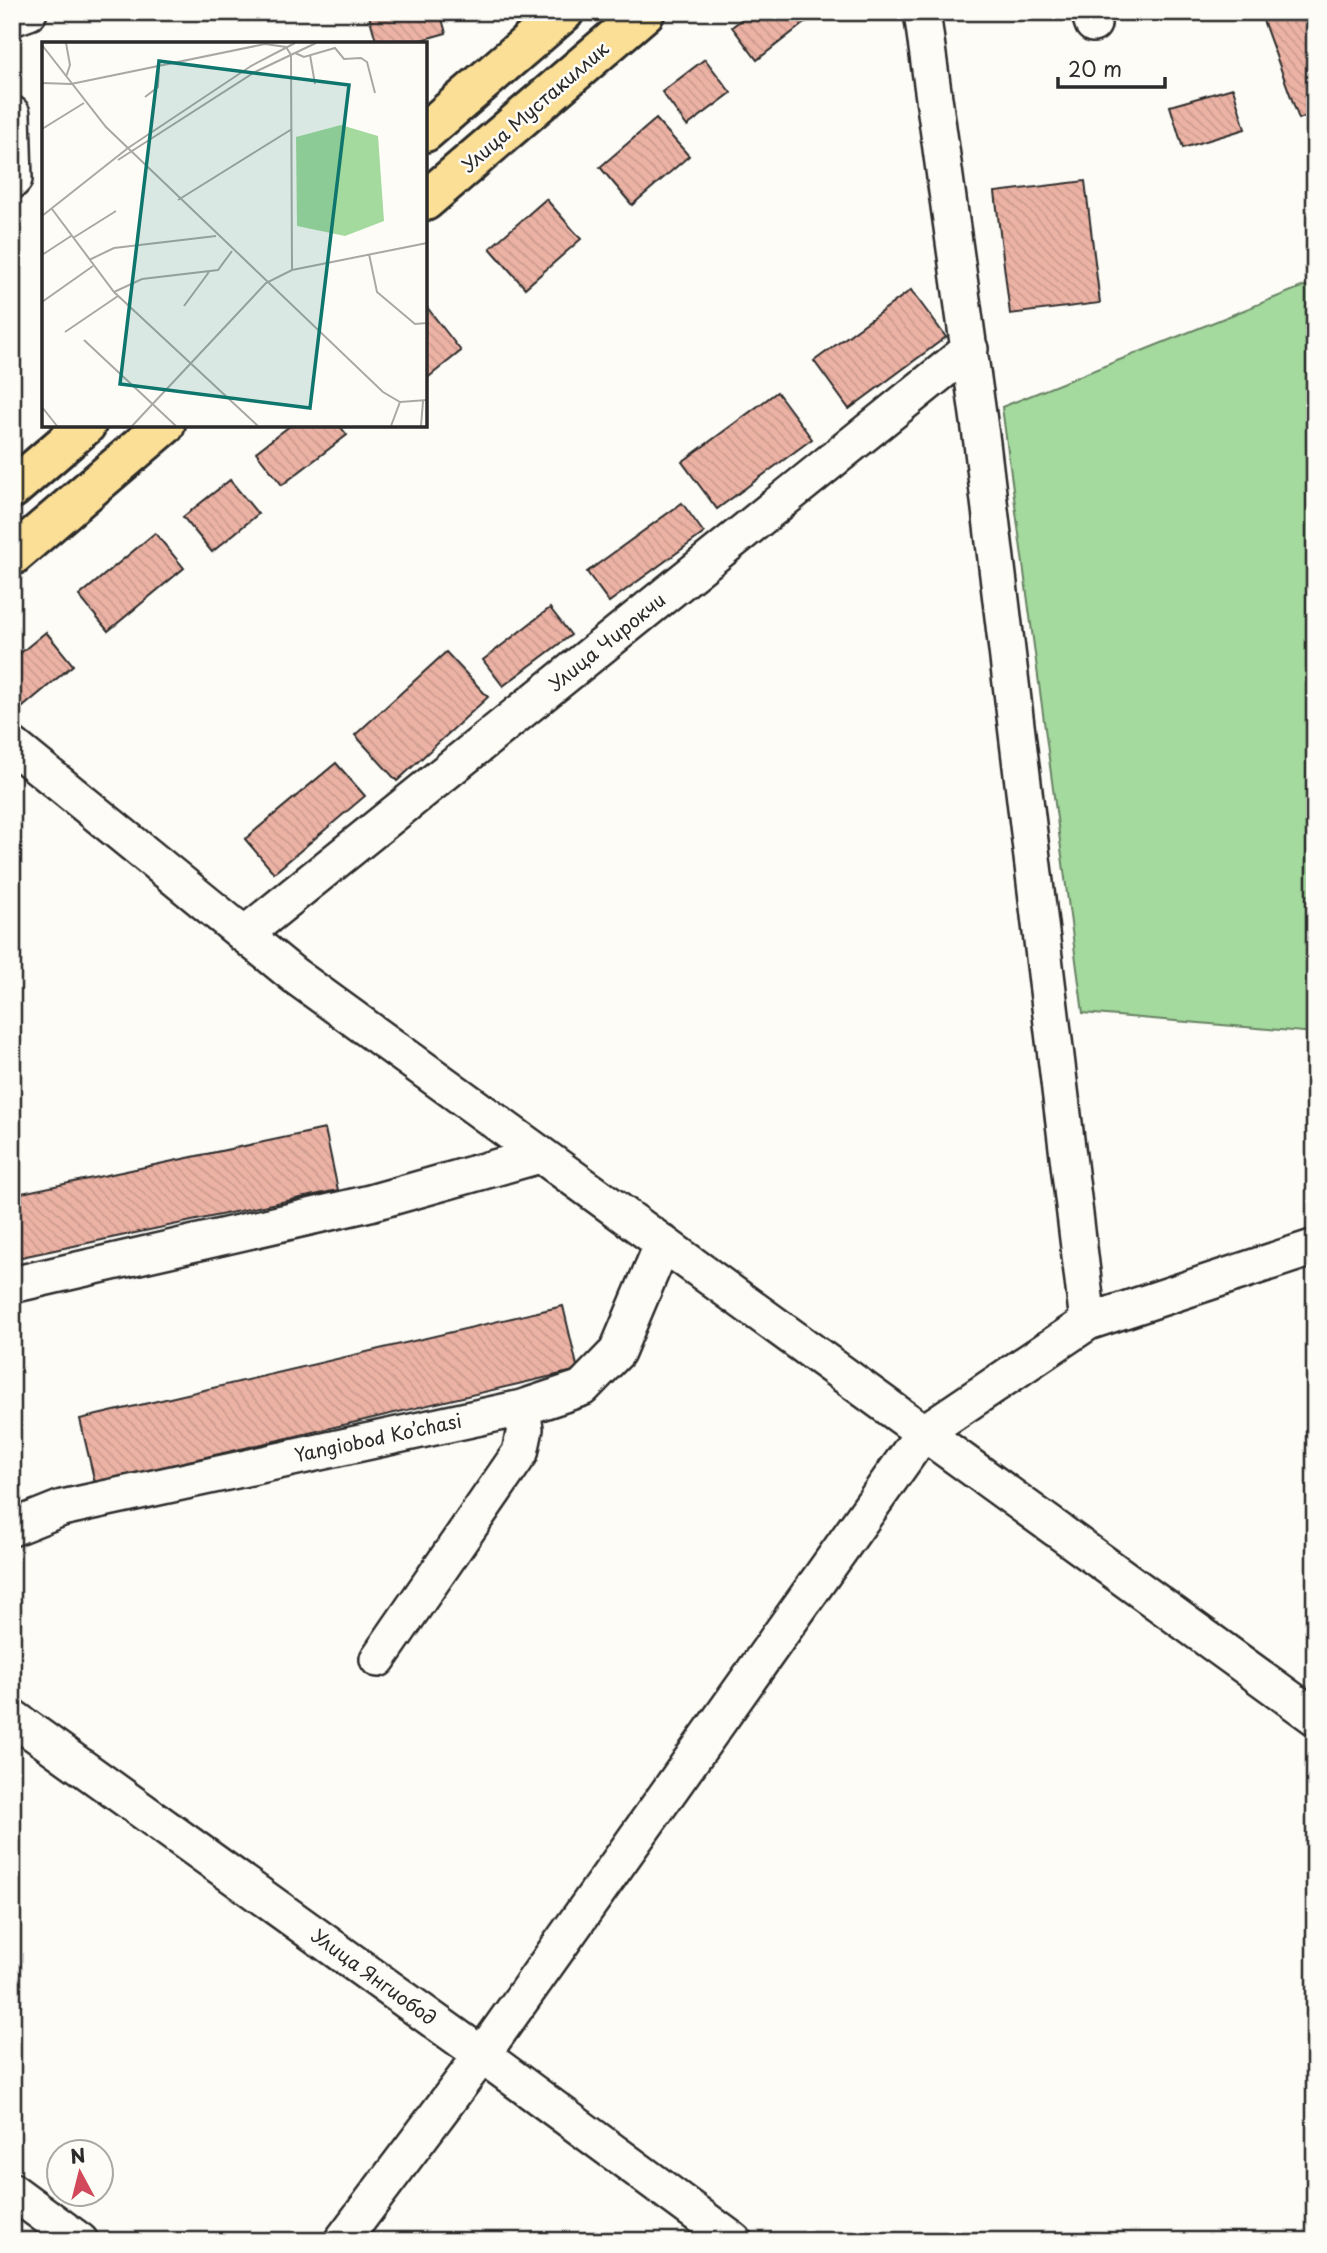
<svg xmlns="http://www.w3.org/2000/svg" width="1327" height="2253" viewBox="0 0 1327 2253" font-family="'Playpen Sans',sans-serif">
<defs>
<pattern id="building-back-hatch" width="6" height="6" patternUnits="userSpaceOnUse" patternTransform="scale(1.75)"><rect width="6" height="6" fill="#ecb3a5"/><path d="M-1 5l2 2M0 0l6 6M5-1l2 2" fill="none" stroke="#cb9a8e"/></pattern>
</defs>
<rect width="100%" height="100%" fill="#fdfcf7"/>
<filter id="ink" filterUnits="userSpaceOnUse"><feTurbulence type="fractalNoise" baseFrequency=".0143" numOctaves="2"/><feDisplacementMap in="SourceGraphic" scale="14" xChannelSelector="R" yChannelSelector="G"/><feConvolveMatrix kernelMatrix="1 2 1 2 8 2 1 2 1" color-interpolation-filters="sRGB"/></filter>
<g filter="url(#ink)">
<path fill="#a4da9e" stroke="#688264" stroke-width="2" d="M1304,286L1315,287V1033L1083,1013L1002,407Z"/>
<path fill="url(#building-back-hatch)" stroke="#2b2b2b" stroke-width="2" d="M368,12H440L446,33L407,44H377Z
M751,12H810L813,16L757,60L732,27Z
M1260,12H1315V113L1299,119Z
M705,59L731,93L687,126L662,92Z
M1233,88L1245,129L1183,148L1170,106Z
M656,119L689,156L632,205L600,167Z
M1085,181L1100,303L1010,314L995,192Z
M546,199L581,239L525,288L490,248Z
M911,290L946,337L849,409L814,361Z
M426,306L461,351L425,380V307Z
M777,392L812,439L717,509L682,462Z
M291,425H339L347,435L282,485L256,452Z
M230,480L258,514L212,552L183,517Z
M682,503L704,533L609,602L587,572Z
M155,533L184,568L108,631L79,596Z
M550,608L571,635L503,686L483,660Z
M46,632L73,665L18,711L12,704V660Z
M446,652L488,697L397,781L355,735Z
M336,763L365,796L274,873L245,839Z
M325,1129L338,1190L12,1259V1195Z
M563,1306L578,1370L95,1483L80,1419Z"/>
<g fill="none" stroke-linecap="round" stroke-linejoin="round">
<defs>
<path id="minor" d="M922,12L982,443L1088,1322
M1089,12L1093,24
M12,18L29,12
M12,114L14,179L12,181
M12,745L295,976L1315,1717
M244,935L970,349
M12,1285L370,1203L540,1155
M12,1528L62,1508L522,1408L582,1388L617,1352L663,1243
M378,1659L520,1453L525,1429L522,1408
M12,1717L482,2055L734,2241
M12,2191L80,2241
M342,2241L482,2055L923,1433L1088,1322L1315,1247"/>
<path id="major" d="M425,132L564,12
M425,201L645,12
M12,489L86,425
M12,556L165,425"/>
</defs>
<use href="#minor" stroke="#2b2b2b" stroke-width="40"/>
<use href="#major" stroke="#2b2b2b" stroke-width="44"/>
<use href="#minor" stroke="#fdfcf7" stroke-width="35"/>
<use href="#major" stroke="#fbdf96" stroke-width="38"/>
</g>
</g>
<g text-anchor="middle" stroke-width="5" stroke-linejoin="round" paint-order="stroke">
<g font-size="19" fill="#2b2b2b" stroke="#fdfcf7">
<text transform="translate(535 107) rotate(-41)" y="7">Улица Мустакиллик</text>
<text transform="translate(607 642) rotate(-39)" y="7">Улица Чирокчи</text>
<text transform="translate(378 1438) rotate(-12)" y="7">Yangiobod Ko’chasi</text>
<text transform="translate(374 1977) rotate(36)" y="7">Улица Янгиобод</text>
</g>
</g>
<g transform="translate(42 42)">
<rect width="385" height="385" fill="#fdfcf7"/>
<path d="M299,83L336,94L342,179L303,194L255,184L254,95Z" fill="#a4da9e"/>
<path fill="none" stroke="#a9a8a5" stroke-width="2" d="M0,3L64,85L341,350L358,360L385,358M253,11L262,15L293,6L302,17L319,16L325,20L333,51M268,13L273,42M24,35L28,23L24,1M0,41L29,42L223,2L244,5L249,13L250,228M103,55L116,45L117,23M0,87L42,61M76,118L213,30L274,1M136,158L250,87M10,167L72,250L216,384M0,174L86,106L209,24L253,1M31,196L74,169M327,212L335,250L373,282L385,281M0,213L29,194M47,218L72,206L174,194M72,250L100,237L176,228L190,209M0,260L51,224M142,264L167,230M23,290L76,254M42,298L134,384M0,365L15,384M90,384L224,241L250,228L385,201M349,384L358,360M379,384L381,359"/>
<path fill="#0f766e" fill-opacity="0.15" stroke="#0f766e" stroke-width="3.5" d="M117,19L307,43L268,366L78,342Z"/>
<rect width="385" height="385" fill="none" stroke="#2b2b2b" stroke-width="3.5"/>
</g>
<rect width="1327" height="2253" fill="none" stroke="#fdfcf7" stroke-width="42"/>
<rect x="21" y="21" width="1285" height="2211" fill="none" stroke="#2b2b2b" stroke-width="2.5" filter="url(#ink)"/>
<g transform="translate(80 2173) rotate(353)"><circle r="33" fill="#fdfcf7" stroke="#a9a8a5" stroke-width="2"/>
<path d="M0-5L12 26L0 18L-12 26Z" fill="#d1495b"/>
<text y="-10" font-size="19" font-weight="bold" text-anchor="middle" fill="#2b2b2b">N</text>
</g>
<path d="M1058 77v10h107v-10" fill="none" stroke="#2b2b2b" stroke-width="3.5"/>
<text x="1068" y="77" font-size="21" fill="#2b2b2b" stroke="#fdfcf7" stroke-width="5" paint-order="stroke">20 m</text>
</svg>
